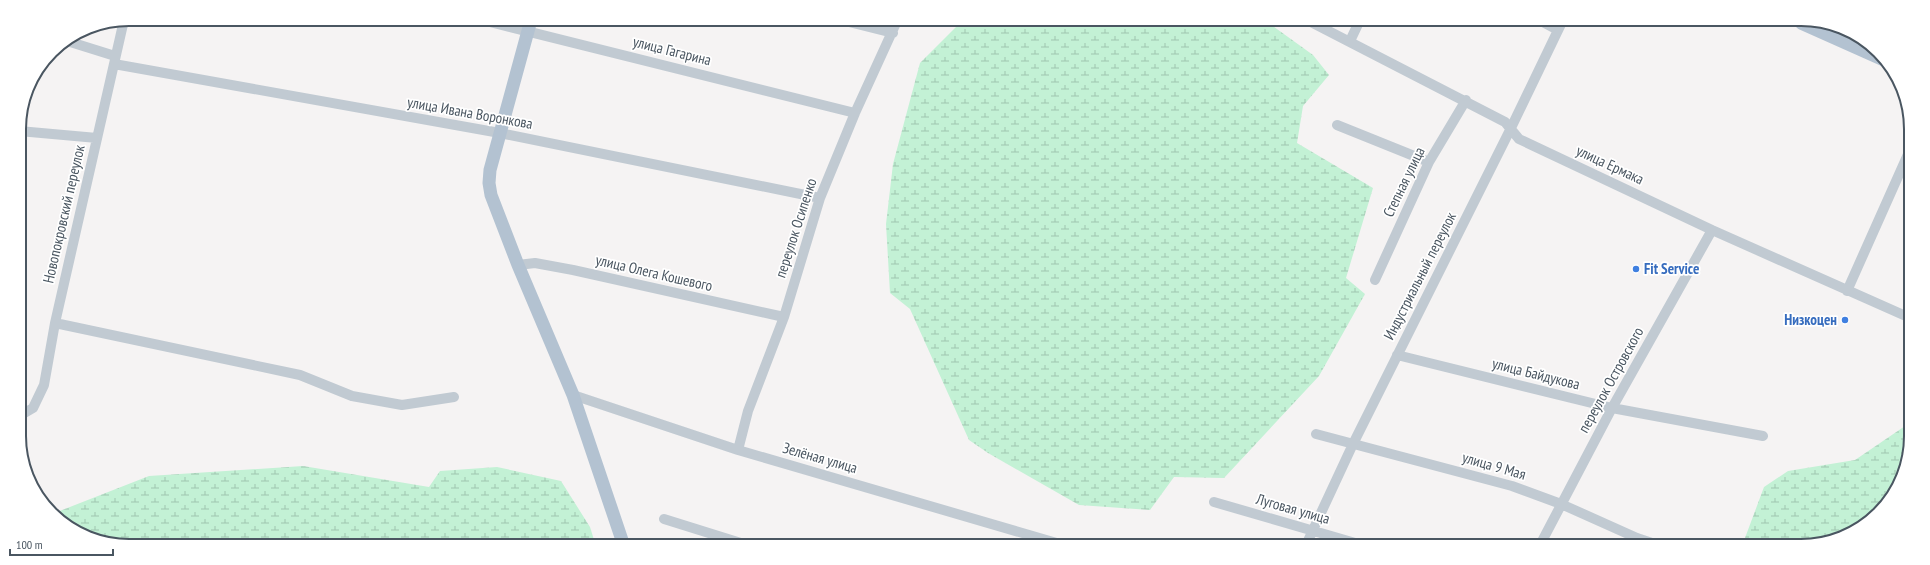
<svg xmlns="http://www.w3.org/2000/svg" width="1930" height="565" viewBox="0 0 1930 565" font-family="'PT Sans Narrow',sans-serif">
<defs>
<pattern id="grass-dots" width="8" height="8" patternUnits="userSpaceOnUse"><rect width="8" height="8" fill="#c3f1d5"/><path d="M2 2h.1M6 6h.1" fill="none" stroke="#a0c6b0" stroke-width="1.8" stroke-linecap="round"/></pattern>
<pattern id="wetland-marsh" width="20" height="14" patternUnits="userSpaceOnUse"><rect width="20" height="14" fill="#c3f1d5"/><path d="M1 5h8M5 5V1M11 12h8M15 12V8" fill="none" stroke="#a0c6b0"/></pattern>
</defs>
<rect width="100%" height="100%" fill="#f5f3f3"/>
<path fill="url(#grass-dots)" d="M1816,23H1830L1877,50Z"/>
<path fill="url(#wetland-marsh)" d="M962,21H1266L1313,55L1329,75L1303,106L1297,143L1373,188L1346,278L1365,294L1319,376L1224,478L1174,477L1150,510L1079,505L988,453L969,440L910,309L890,293L886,224L893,164L920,63Z
M1908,424L1907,465L1873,519L1843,538L1808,546H1742L1764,487L1788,471L1855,460Z
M303,466L429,487L440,471L497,467L561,481L590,527L595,543L100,542L52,514L149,476Z"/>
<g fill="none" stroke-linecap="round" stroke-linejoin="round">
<path stroke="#c1cad2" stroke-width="10" d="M482,20L855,113
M845,21L893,33
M1311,22L1505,122L1519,139L1712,230L1908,317
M1543,22L1558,30
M67,41L115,56
M1350,41L1359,22
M114,64L500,133L820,198
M1337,125L1429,162
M19,131L97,138
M518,265L535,263L573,270L784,317
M1375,280L1429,162L1466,100
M1847,291L1909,152
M55,323L300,375L352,396L402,405L454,397
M1397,355L1612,408L1763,436
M573,395L738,450L1060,544
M21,415L33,408L44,385L55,323L124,20
M1316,434L1512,486L1561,504L1637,538L1658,545
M738,450L748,411L784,317L820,198L855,113L897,21
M1214,502L1362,545
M664,519L744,544
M1306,545L1353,444L1510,130L1562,22
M1540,545L1612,408L1712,230"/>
<path stroke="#b3c2d1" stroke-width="13" d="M531,20L490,170L489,183L491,195L518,265L573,395L623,543
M1801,23L1884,60"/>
</g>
<g fill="#3f7fe0" stroke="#fff" stroke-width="1.5">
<circle cx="1636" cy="269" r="4"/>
<circle cx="1845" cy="320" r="4"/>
</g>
<g text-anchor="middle" stroke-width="3.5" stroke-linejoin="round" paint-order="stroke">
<g font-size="15" fill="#4a5661" stroke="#fff">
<text transform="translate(672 51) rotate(14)" y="5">улица Гагарина</text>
<text transform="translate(470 113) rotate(10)" y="5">улица Ивана Воронкова</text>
<text transform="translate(1610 165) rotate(25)" y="5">улица Ермака</text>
<text transform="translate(1404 182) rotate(-64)" y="5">Степная улица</text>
<text transform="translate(64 214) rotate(-77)" y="5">Новопокровский переулок</text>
<text transform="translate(796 228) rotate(-72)" y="5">переулок Осипенко</text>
<text transform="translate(654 273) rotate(13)" y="5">улица Олега Кошевого</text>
<text transform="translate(1420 276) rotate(-63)" y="5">Индустриальный переулок</text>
<text transform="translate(1536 374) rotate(14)" y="5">улица Байдукова</text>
<text transform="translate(1611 380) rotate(-61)" y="5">переулок Островского</text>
<text transform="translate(820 458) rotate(16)" y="5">Зелёная улица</text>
<text transform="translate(1494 466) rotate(16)" y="5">улица 9 Мая</text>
<text transform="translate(1293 509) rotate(16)" y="5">Луговая улица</text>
</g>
<g font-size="15" font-weight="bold" fill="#366cbe" stroke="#fff" text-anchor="start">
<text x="1644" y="274">Fit Service</text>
<text x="1837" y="325" text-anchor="end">Низкоцен</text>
</g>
</g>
<path d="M0 0H1930V565H0ZM129 26H1801A103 103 0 0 1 1904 129V436A103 103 0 0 1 1801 539H129A103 103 0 0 1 26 436V129A103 103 0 0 1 129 26Z" fill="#fff" fill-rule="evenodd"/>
<path fill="none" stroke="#4a5661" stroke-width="2" d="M129 26H1801A103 103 0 0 1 1904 129V436A103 103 0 0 1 1801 539H129A103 103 0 0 1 26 436V129A103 103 0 0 1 129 26Z"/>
<path d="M10 549v6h103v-6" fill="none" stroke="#4a5661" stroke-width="2"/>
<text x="16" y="549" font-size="12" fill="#4a5661" stroke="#ffffff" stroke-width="3" paint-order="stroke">100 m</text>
</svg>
